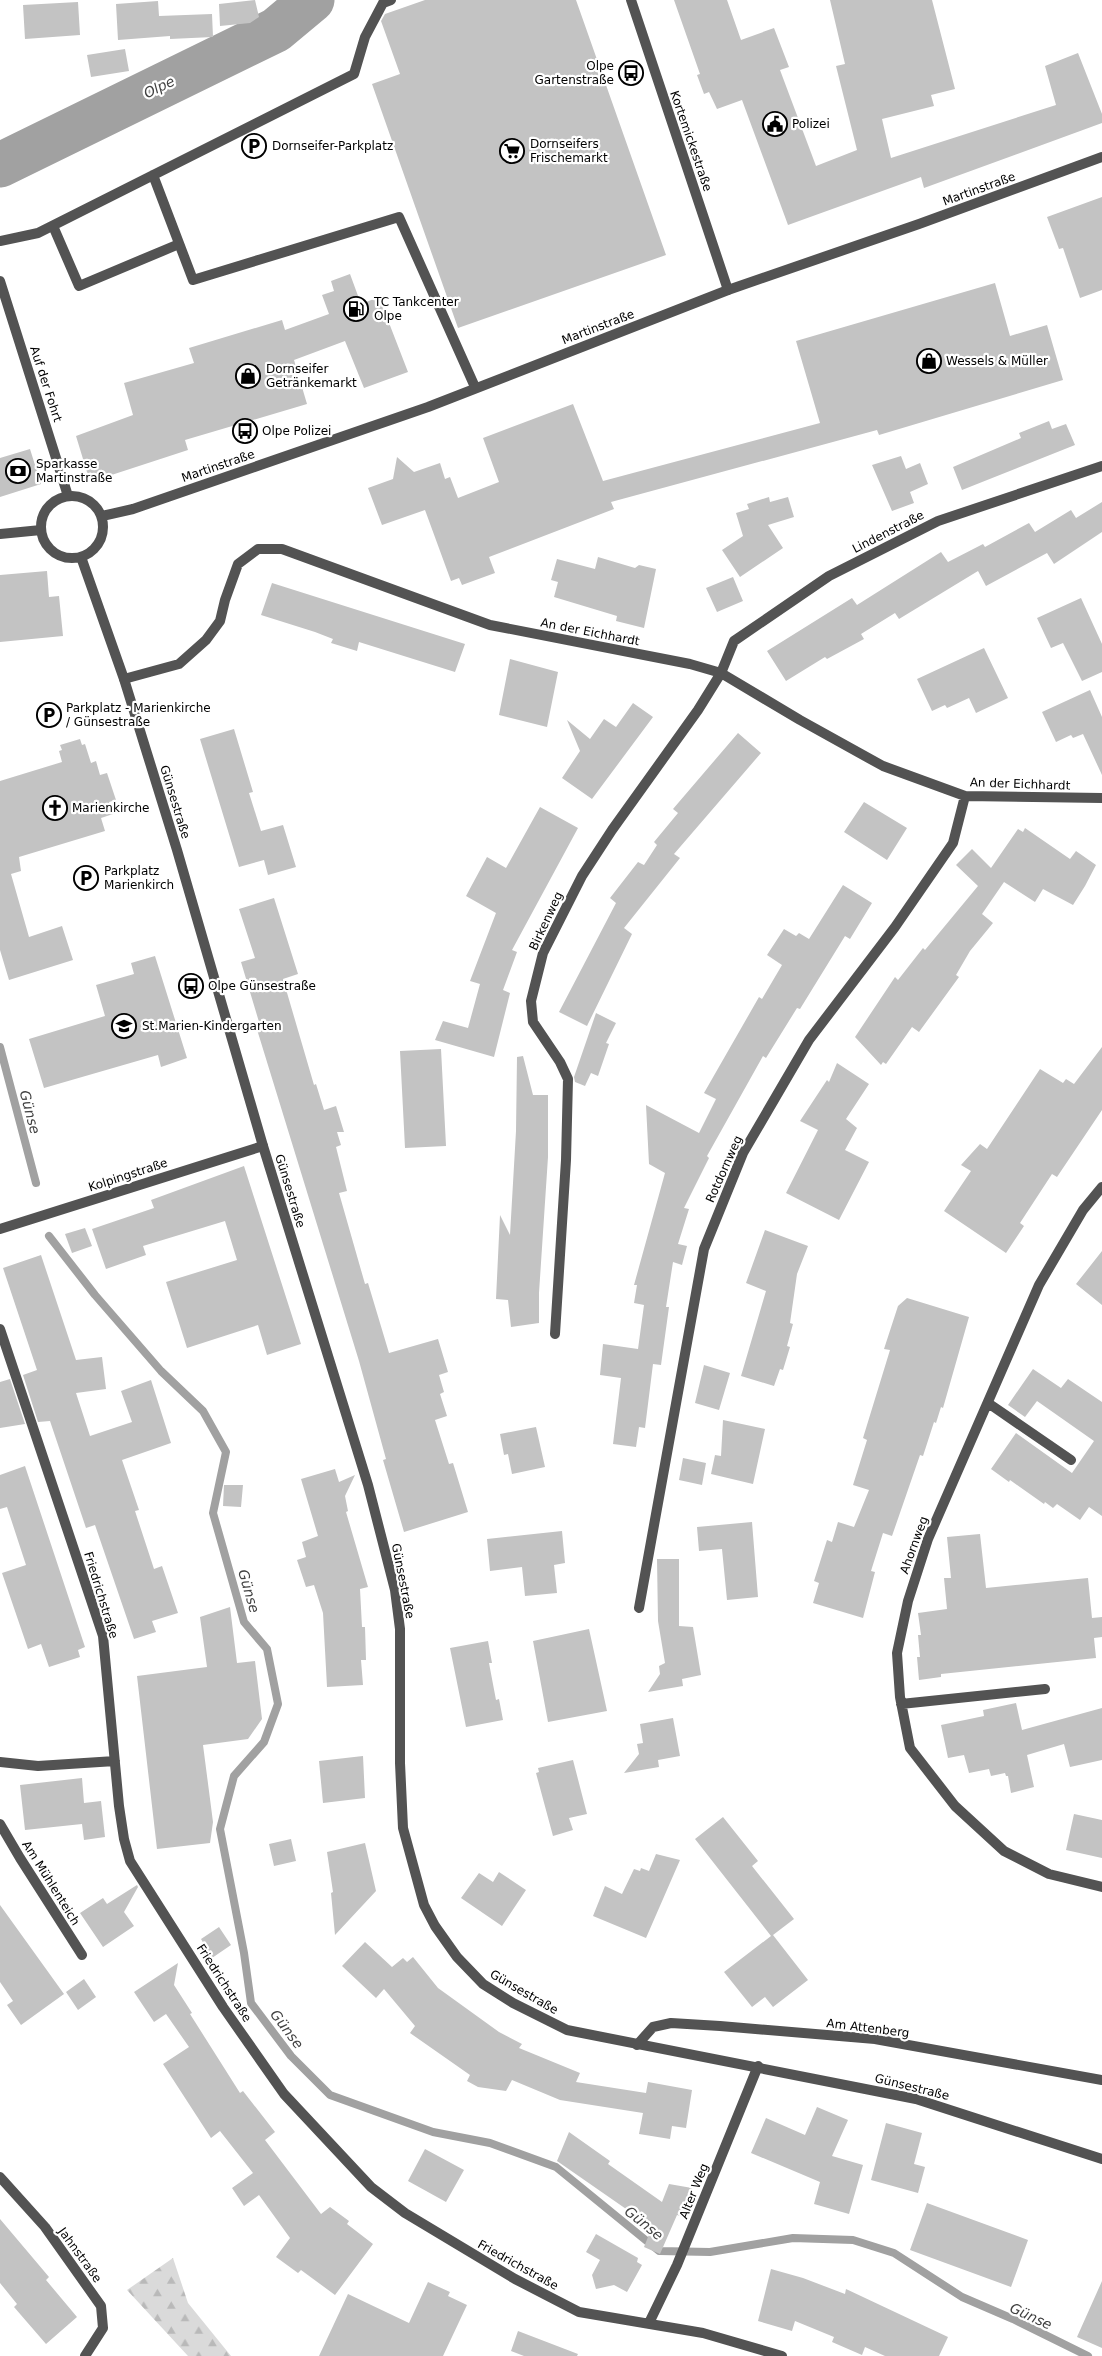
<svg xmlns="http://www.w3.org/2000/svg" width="1102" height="2356" viewBox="0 0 1102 2356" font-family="'DejaVu Sans',sans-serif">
<defs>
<pattern id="forest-firs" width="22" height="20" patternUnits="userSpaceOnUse" patternTransform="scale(1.25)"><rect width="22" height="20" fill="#dadada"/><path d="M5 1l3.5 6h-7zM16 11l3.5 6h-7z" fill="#b9b9b9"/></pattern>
</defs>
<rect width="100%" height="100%" fill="#fff"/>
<path fill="url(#forest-firs)" d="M173,2258L188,2303L231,2356H188L127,2290Z"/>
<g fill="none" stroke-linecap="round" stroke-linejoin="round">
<path stroke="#a1a1a1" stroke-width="8" d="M0,1047L36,1183
M49,1236L95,1295L161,1371L203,1411L226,1452L213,1513L244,1622L267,1649L278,1704L264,1742L234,1776L220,1829L244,1953L251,2003L291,2056L330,2095L433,2132L490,2143L556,2167L659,2251L710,2252L793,2238L853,2240L894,2253L962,2297L1013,2319L1088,2356"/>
<path stroke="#a1a1a1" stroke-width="45" d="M0,165L276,30L312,0"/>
</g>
<path fill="#c3c3c3" d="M255,0L259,17L250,23L220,26L219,4Z
M425,0H576L666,255L458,328L372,84L400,74L381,21L385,14Z
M674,0H727L741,40L774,28L789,67L780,70L816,166L857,150L836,66L845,64L830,0H932L955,89L931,95L934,106L882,119L891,158L1056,105L1045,66L1078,53L1102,114V123L924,188L921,177L788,225L742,100L717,109L709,92L704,94L697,75L700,74Z
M158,1L159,16L212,14L213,37L170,39V36L118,40L116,4Z
M78,2L80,35L25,39L23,5Z
M125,49L129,71L91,77L87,55Z
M1102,197V290L1080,298L1063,248L1059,249L1047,217Z
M350,274L361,304L379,297L408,372L364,388L345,341L294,360L307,404L185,440L188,450L90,482L76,436L133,415L124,383L194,363L189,348L282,320L285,330L329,314L322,295L334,291L331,281Z
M995,283L1010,336L1047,325L1063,380L879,435L877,430L611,502L614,509L489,557L495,573L462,585L459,578L451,581L425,510L382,525L368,488L393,479L397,457L414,472L440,463L445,479L450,477L458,498L499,482L483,438L573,404L603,481L820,423L796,341Z
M1049,421L1052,429L1066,424L1075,445L962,490L953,467L1021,438L1019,433Z
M30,449L41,484L0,497V458Z
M901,456L906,469L920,463L928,484L910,492L914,503L892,511L872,465Z
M769,497L770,502L788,497L794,517L768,525L783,548L740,577L722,550L743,536L736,513L749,509L747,504Z
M1102,502V532L1054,564L1047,553L986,586L978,571L899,619L895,613L861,634L864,639L827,659L825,657L786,681L767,651L852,598L857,605L941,552L948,562L983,544L985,547L1029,523L1035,532L1071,510L1076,518Z
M598,557L635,568L639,565L656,569L644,628L616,621L617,616L554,597L558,582L551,580L557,559L595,569Z
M47,571L49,597L59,596L63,636L0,642V575Z
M733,577L743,601L717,612L706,588Z
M272,583L465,644L455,672L359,642L357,651L331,643L333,639L315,632L261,615Z
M1081,598L1102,644V672L1082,681L1063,643L1051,648L1037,618Z
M984,648L1008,698L976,713L969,698L947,708L945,705L932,711L917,679Z
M510,659L558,672L547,727L499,715Z
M1090,690L1102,717V775L1083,734L1073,738L1071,735L1056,742L1042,712Z
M633,703L653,717L592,799L562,778L580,751L567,720L590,739L604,719L616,727Z
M234,729L253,792L249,793L261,831L283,825L296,867L268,875L264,860L239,867L200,739Z
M738,733L761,753L674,854L680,858L624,928L632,934L587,1026L559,1012L616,903L610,898L638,862L644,865L657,845L654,842L678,813L673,809Z
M80,739L82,745L85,744L91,763L96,761L100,775L107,773L116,800L109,802L113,814L101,818L105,831L19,857L21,871L11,874L29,937L62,926L73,960L9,980L0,950V781L62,762L59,751L62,750L60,745Z
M864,802L907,828L887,860L844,832Z
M540,807L578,828L512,950L517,952L503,990L510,993L494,1057L435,1040L443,1021L468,1028L480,984L470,981L496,913L466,896L487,857L506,868Z
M1025,828L1070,859L1076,851L1096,865L1085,886L1073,905L1043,889L1035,902L1004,882L982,914L993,923L970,951L956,975L959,977L919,1032L912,1027L886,1064L883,1062L881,1065L855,1037L895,977L898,980L923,948L925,950L978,886L956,865L972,849L991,868L1018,829L1023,832Z
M843,885L872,903L850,939L845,936L800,1009L797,1008L766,1058L763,1056L707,1156L709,1158L684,1208L689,1209L678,1244L687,1246L682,1265L673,1262L666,1307H669L661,1365L653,1364L645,1428L639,1427L636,1447L613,1444L621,1378L600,1375L603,1344L638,1349L644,1305L634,1303L637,1285H634L665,1173L649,1164L646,1105L699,1133L716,1099L704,1093L759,997L762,999L782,965L767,955L784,929L796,936L799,933L809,939Z
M274,898L298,974L283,979L314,1085L316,1084L324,1110L336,1106L344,1132H337L341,1145L336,1147L347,1191L339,1193L365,1284L368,1283L389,1353L438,1339L448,1372L439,1375L444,1392L440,1394L447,1416L435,1420L449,1464L453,1463L468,1512L404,1532L383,1460L386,1459L359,1361L255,1023L259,1022L241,962L255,958L239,909Z
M155,956L187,1058L161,1067L158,1055L44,1088L29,1039L105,1016L96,985L134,974L131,963Z
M596,1013L616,1023L606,1043L609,1044L598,1076L591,1073L585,1086L575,1082L574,1077Z
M1102,1047V1110L1057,1177L1052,1174L1020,1223L1024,1226L1006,1253L944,1211L971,1171L961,1165L980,1144L987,1149L1040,1069L1063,1083L1066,1079L1074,1084Z
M441,1049L446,1146L405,1148L400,1051Z
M523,1056L533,1095H548V1157L539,1293V1323L511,1327L508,1300L496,1299L500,1215L510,1235L516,1131L517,1057Z
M837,1063L869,1084L846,1119L857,1128L845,1150L869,1162L839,1220L786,1193L818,1130L800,1121L827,1080L829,1082Z
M244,1166L301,1344L267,1355L258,1325L187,1348L166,1282L237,1260L225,1221L143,1246L146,1255L106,1269L92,1229L154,1208L151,1200Z
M85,1228L92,1246L72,1253L65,1234Z
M765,1230L808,1246L797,1274L790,1323L793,1324L787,1346L790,1347L783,1370L780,1369L774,1386L741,1376L766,1291L746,1283Z
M1102,1251V1305L1076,1284Z
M41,1255L76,1360L102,1357L106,1389L76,1393L90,1436L132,1422L121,1391L151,1380L171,1443L122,1460L139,1510L135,1511L154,1569L162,1566L178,1613L152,1621L156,1632L134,1639L95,1525L86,1528L50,1421L38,1422L23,1375L37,1370L3,1268Z
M907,1298L969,1317L943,1408L941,1407L936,1423L934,1422L923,1456L920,1455L892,1536L883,1533L871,1571L875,1572L863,1618L813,1603L819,1583L814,1581L827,1540L832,1542L838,1522L854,1527L869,1490L853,1485L867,1440L863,1438L890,1350L884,1349L898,1306Z
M704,1365L730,1373L719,1410L695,1403Z
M1033,1369L1061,1388L1068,1379L1102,1402V1516L1089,1507L1080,1520L1057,1504L1053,1508L1045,1502L1044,1504L1010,1480L1009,1482L991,1469L1016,1433L1072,1473L1094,1441L1037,1401L1025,1417L1008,1405Z
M10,1379L25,1424L0,1428V1382Z
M723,1420L765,1429L753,1484L711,1474L715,1455L721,1456Z
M536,1427L545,1467L512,1474L508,1454L504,1455L500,1434Z
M683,1458L706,1463L702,1485L679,1480Z
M25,1466L85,1647L78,1650L80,1657L49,1667L41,1644L28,1649L2,1573L26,1565L7,1507L0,1509V1475Z
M335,1469L339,1482L355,1475L345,1496L348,1511L346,1512L368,1587L360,1589L362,1627H365L366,1660H361L363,1685L327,1687L323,1613L314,1585L306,1587L297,1560L306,1557L302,1542L318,1536L301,1479Z
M224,1485H243L241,1507L223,1506Z
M752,1522L758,1597L727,1600L722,1549L699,1551L697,1527Z
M562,1531L565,1563L554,1565L557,1593L525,1596L522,1567L490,1571L487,1539Z
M980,1534L986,1588L1088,1578L1092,1618L1102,1617V1637L1094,1638L1096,1658L941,1674V1677L919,1680L917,1657H920L918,1635H921L918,1613L947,1609L944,1578H951L947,1537Z
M657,1559H679V1626L693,1627L701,1675L682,1679L683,1686L648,1692L660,1674L659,1666L665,1663L658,1621Z
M230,1607L237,1663L255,1661L262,1719L248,1739L203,1745L213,1822L210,1843L157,1849L137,1676L207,1667L200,1617Z
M589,1629L607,1711L548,1722L533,1641Z
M488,1641L492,1663H489L496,1700L499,1699L503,1720L466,1727L450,1648Z
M1016,1703L1022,1730L1102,1708V1760L1070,1767L1064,1744L1027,1755L1034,1787L1011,1793L1008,1776H1006L1005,1773L991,1776L989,1769L969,1773L964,1755L948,1758L941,1725L984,1716L983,1710Z
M673,1718L680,1756L658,1760L659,1767L624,1773L639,1754L637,1744L643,1743L640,1724Z
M363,1756L365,1798L323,1803L319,1761Z
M573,1760L587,1814L569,1818L573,1830L553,1836L536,1773L539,1772L538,1768Z
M82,1778L84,1803L101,1801L105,1837L84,1840L82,1824L25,1830L20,1785Z
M1074,1814L1102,1820V1858L1066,1850Z
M723,1817L758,1861L752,1866L794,1919L773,1935L808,1980L773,2007L765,1997L752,2007L724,1972L771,1936L695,1839Z
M291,1839L296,1861L274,1866L269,1844Z
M365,1843L376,1891L335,1935L331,1893L333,1892L327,1852Z
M656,1854L680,1860L646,1938L593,1916L605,1886L622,1894L634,1869L640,1871L641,1868L649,1871Z
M499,1872L526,1890L502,1926L461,1898L479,1873L493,1882Z
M137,1885L138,1887L124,1912L134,1926L103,1947L80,1913L103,1898L107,1904Z
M0,1905L64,1994L21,2025L7,2005L13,2001L0,1982Z
M219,1927L231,1945L212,1958L201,1939Z
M365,1942L392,1967L403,1958L407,1962L413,1957L438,1988L499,2032L522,2044L519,2048L580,2073L576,2082L646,2093L648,2082L692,2090L686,2128L672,2126L670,2139L639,2134L643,2113L560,2100L512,2080L506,2091L478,2087L467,2081L470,2075L410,2033L415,2026L384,1989L376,1998L342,1966Z
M178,1963L174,1985L192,2013L190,2014L240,2093L243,2091L275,2132L265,2140L321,2214L330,2207L349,2221L347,2224L373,2244L335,2295L301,2270L298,2273L276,2257L290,2238L259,2195L244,2206L232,2188L253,2173L220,2131L211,2138L163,2064L189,2047L166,2014L154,2022L134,1992Z
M84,1979L96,1997L78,2010L66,1992Z
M817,2107L848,2120L832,2156L863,2165L849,2214L814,2204L820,2182L751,2153L766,2118L805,2135Z
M886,2123L922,2133L914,2164L925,2167L918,2193L871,2180Z
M569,2132L610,2161L608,2164L662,2202L669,2184L692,2188L680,2216L677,2215L660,2254L644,2247L652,2227L557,2161Z
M425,2149L464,2170L446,2202L408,2181Z
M927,2203L1028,2240L1011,2287L910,2250Z
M0,2219L49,2277L46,2280L77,2317L46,2344L14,2307L17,2304L0,2283Z
M596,2234L638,2258L637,2262L642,2265L627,2292L614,2285L596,2289L592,2275L600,2260L586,2252Z
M771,2269L803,2278L845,2294L846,2289L948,2337L939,2356H885L865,2347L862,2355L832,2342L834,2337L795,2321L792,2331L758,2321Z
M1102,2281V2348L1077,2337Z
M428,2282L450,2292L448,2296L467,2305L443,2356H319L348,2294L409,2323Z
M518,2331L578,2354L577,2356H524L511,2351Z"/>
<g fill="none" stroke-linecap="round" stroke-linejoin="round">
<path stroke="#535353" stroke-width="10" d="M153,175L193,280L399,217L475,387
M53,226L79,286L179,244
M0,241L38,233L354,74L365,37L383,3L391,0"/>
<path stroke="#535353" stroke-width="10" d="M631,0L728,290
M0,281L68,496
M124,679L179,664L206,640L220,621L225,600L238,564L258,549H282L490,625L690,664L721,673L800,720L883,766L965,796L1102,798
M1102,1187L1083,1210L1039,1285L928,1539L908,1601L897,1653L900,1697L910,1748L955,1806L1004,1851L1049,1874L1102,1887
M0,1229L263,1146
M0,1329L103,1636L119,1806L124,1839L130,1861L223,2007L284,2094L371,2187L405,2213L515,2279L579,2312L703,2333L782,2356
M555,1334L566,1160L568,1079L560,1062L533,1022L531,1001L543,953L582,876L612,830L698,710L721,673L734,641L829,576L938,521L1102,466
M988,1403L1071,1460
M639,1608L704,1249L743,1153L809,1040L895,927L953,843L965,796
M901,1704L1045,1689
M0,1762L38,1766L115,1761
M0,1824L20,1858L82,1955
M637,2045L653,2027L671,2023L720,2026L875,2039L1102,2080
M0,2177L45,2227L101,2306L103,2328L85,2356
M649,2323L677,2265L758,2066"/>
<path stroke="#535353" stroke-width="10" d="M41 527a31 31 0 1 1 62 0a31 31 0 1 1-62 0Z
M102,516L133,509L428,407L728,290L919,224L1102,157
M0,534L41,530
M81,557L124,679L177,850L263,1146L368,1485L395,1590L400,1629V1763L403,1828L424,1905L435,1926L457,1957L483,1984L513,2003L567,2030L916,2099L1102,2159"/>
</g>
<defs>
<symbol id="bus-ring" viewBox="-11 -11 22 22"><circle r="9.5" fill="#fff" stroke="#000" stroke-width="1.5"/><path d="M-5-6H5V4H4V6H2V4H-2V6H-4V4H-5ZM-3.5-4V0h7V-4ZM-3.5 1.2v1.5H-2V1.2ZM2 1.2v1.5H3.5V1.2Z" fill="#000"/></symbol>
<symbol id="civic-ring" viewBox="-11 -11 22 22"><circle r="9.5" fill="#fff" stroke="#000" stroke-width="1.5"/><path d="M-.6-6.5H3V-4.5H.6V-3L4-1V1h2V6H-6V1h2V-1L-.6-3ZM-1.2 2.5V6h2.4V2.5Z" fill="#000"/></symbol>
<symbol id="parking-ring" viewBox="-11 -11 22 22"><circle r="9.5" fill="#fff" stroke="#000" stroke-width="1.5"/><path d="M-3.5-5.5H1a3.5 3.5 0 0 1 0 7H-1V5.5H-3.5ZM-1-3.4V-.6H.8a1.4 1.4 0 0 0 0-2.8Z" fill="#000"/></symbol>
<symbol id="supermarket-ring" viewBox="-11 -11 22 22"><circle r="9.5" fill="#fff" stroke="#000" stroke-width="1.5"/><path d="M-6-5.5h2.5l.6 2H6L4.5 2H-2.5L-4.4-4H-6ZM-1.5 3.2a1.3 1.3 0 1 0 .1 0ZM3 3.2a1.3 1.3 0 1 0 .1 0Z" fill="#000"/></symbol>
<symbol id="fuel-ring" viewBox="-11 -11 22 22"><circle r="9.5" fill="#fff" stroke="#000" stroke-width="1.5"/><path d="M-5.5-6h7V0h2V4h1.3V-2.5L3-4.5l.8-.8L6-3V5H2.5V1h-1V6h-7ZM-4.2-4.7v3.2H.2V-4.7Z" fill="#000"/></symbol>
<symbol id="shop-ring" viewBox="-11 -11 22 22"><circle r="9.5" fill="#fff" stroke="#000" stroke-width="1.5"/><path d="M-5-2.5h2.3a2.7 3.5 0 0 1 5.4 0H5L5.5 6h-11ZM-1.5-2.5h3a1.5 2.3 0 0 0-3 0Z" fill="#000"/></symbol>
<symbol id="bank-ring" viewBox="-11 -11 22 22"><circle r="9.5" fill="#fff" stroke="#000" stroke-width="1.5"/><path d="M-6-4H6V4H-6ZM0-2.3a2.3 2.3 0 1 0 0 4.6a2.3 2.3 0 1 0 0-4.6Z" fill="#000"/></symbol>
<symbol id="church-ring" viewBox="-11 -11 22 22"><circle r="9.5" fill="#fff" stroke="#000" stroke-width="1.5"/><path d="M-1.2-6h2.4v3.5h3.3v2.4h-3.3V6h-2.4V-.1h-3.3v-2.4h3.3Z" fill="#000"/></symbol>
<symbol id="school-ring" viewBox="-11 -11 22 22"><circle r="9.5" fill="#fff" stroke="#000" stroke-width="1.5"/><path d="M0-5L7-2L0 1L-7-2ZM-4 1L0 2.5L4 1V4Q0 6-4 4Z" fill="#000"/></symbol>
</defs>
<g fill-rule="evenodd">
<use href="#bus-ring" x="617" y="59" width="28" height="28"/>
<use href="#civic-ring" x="761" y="110" width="28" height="28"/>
<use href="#parking-ring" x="240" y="132" width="28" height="28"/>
<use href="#supermarket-ring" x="498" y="137" width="28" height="28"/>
<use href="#fuel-ring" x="342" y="295" width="28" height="28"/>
<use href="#shop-ring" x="915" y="347" width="28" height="28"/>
<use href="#shop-ring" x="234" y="362" width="28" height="28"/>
<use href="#bus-ring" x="231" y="417" width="28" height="28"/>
<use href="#bank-ring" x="4" y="457" width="28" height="28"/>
<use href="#parking-ring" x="35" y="701" width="28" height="28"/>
<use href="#church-ring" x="41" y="794" width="28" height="28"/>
<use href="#parking-ring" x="72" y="864" width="28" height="28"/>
<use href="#bus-ring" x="177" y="972" width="28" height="28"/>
<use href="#school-ring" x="110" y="1012" width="28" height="28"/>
</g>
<g text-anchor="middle" stroke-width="4.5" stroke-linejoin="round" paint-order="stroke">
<g font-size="12" fill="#000" stroke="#fff" text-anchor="start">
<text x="614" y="70" text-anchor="end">Olpe<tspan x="614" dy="14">Gartenstraße</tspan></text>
<text x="792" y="128">Polizei</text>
<text x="530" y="148">Dornseifers<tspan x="530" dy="14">Frischemarkt</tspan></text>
<text x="272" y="150">Dornseifer-Parkplatz</text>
<text x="374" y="306">TC Tankcenter<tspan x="374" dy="14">Olpe</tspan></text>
<text x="946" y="365">Wessels &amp; Müller</text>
<text x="266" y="373">Dornseifer<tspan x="266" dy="14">Getränkemarkt</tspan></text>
<text x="262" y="435">Olpe Polizei</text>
<text x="36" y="468">Sparkasse<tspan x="36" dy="14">Martinstraße</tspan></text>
<text x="66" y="712">Parkplatz - Marienkirche<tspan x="66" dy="14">/ Günsestraße</tspan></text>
<text x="72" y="812">Marienkirche</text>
<text x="104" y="875">Parkplatz<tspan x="104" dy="14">Marienkirch</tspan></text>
<text x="208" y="990">Olpe Günsestraße</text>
<text x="142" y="1030">St.Marien-Kindergarten</text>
</g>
<g font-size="12" fill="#000" stroke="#fff">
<text transform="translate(691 141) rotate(71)" y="4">Kortemickestraße</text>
<text transform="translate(979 189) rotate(-20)" y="4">Martinstraße</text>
<text transform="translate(598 327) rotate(-21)" y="4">Martinstraße</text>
<text transform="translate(46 384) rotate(72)" y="4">Auf der Fohrt</text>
<text transform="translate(218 466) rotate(-19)" y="4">Martinstraße</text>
<text transform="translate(888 532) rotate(-27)" y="4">Lindenstraße</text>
<text transform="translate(590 632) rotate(11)" y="4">An der Eichhardt</text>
<text transform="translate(1020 784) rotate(2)" y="4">An der Eichhardt</text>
<text transform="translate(175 802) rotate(73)" y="4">Günsestraße</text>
<text transform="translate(546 921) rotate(-65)" y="4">Birkenweg</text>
<text transform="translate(724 1169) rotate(-66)" y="4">Rotdornweg</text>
<text transform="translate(128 1175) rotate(-18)" y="4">Kolpingstraße</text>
<text transform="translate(290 1191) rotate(73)" y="4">Günsestraße</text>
<text transform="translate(914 1545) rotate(-70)" y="4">Ahornweg</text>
<text transform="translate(403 1581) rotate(79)" y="4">Günsestraße</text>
<text transform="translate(101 1595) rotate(73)" y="4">Friedrichstraße</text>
<text transform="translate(51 1883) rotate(58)" y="4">Am Mühlenteich</text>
<text transform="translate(224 1983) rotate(57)" y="4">Friedrichstraße</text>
<text transform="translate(524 1992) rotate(30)" y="4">Günsestraße</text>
<text transform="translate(868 2028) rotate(7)" y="4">Am Attenberg</text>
<text transform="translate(912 2087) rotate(14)" y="4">Günsestraße</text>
<text transform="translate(694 2191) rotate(-68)" y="4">Alter Weg</text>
<text transform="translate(80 2255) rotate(54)" y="4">Jahnstraße</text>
<text transform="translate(518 2265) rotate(29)" y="4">Friedrichstraße</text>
</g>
<g font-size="14" font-style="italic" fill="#424242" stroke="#fff">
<text transform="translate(159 87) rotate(-26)" y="5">Olpe</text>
<text transform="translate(30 1112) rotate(75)" y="5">Günse</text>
<text transform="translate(249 1591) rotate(74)" y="5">Günse</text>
<text transform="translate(287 2029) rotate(53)" y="5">Günse</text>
<text transform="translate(644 2223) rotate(39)" y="5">Günse</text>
<text transform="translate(1031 2316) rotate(25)" y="5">Günse</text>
</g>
</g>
</svg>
